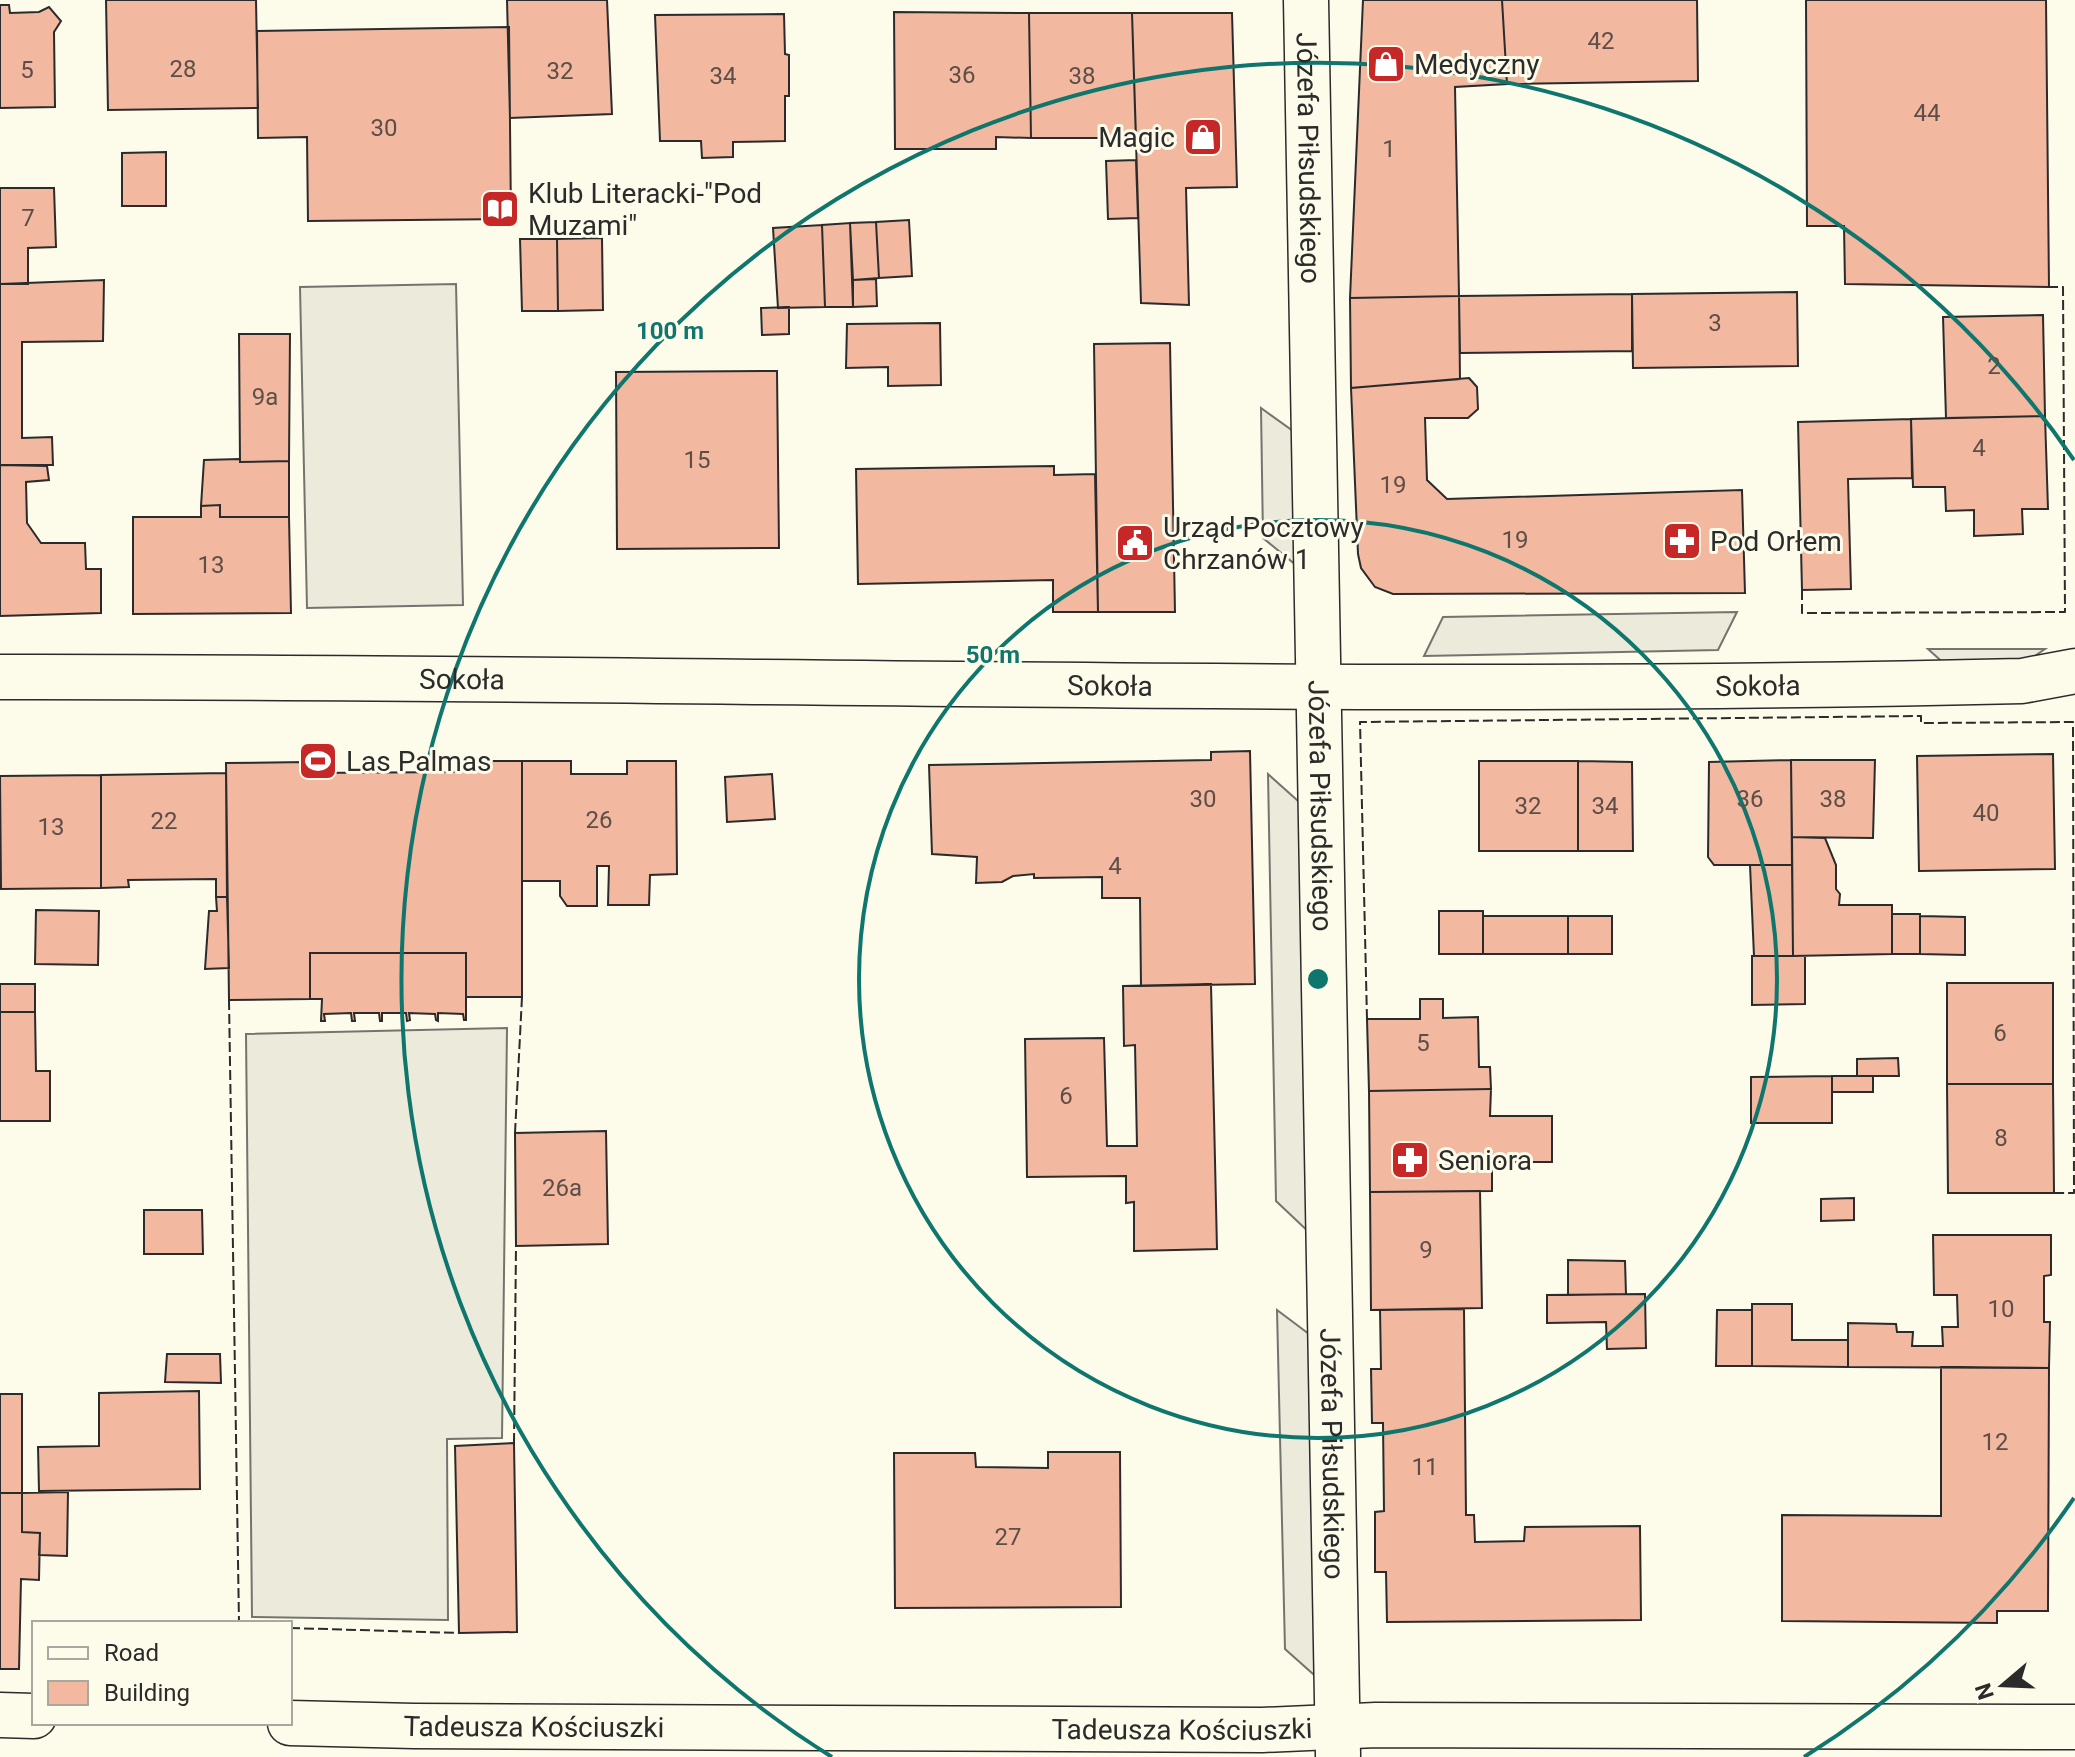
<svg xmlns="http://www.w3.org/2000/svg" width="2075" height="1757" viewBox="0 0 2075 1757" font-family="Roboto,sans-serif">
<rect width="100%" height="100%" fill="#fdfbea"/>
<path fill="#eceadb" stroke="#74746e" stroke-width="2" d="M456,284L463,605L307,608L300,287Z
M1261,408L1300,436L1302,570L1263,538Z
M1737,612L1718,650L1424,656L1443,617Z
M1928,649H2045L2020,666L1948,667Z
M1268,774L1307,809L1314,1237L1276,1201Z
M507,1028L502,1438L447,1439L448,1620L252,1617L246,1034Z
M1277,1310L1317,1340L1322,1682L1285,1649Z"/>
<path fill="#f2b8a0" stroke="#2b2b2b" stroke-width="2" d="M106,0H256L258,108L108,110Z
M507,0H607L612,114L510,118Z
M1363,0H1502L1507,84L1455,87L1459,296L1350,298Z
M1502,0H1697L1698,81L1507,84Z
M1806,0H2046L2049,287L1845,284L1844,226H1807Z
M0,5H9L10,13L39,12L49,7L61,21L54,32L55,107L0,108Z
M894,12L1029,13L1031,138L996,137V149H895Z
M1029,13H1132L1136,138H1031Z
M1132,13H1232L1237,187L1186,188L1189,305L1141,303Z
M784,14L785,54L789,55V96H785V141L733,142V157L702,158L701,141H660L655,15Z
M509,27L511,219L308,221L307,137L258,138L257,31Z
M166,152V206H122V153Z
M1136,160L1138,218L1108,219L1106,161Z
M0,188H54L56,247L28,248V284H0Z
M909,220L912,276L879,278L876,222Z
M876,222L879,278L853,280L850,223Z
M850,223L853,307H825L822,225Z
M822,225L825,307L778,308L773,228Z
M602,238L603,310L558,311L557,239Z
M520,239H557L558,311H522Z
M876,279L877,306L853,307V280Z
M104,280L103,341L22,342V438L52,437L53,465H0V284Z
M1797,292L1798,366L1633,368L1632,294Z
M1632,294V351L1460,353L1459,296Z
M1459,296L1460,379L1351,388L1350,298Z
M789,307V334L762,335L761,308Z
M2043,315L2045,416L1946,418L1943,317Z
M940,323L941,385L888,386V367L846,368L847,324Z
M239,334H290L289,461L240,462Z
M1170,343L1175,612H1098L1094,344Z
M777,371L779,548L617,549L616,372Z
M1469,378L1477,387L1478,409L1468,418H1425L1427,480L1447,499L1742,490L1745,593L1393,594L1375,587L1361,568L1358,554L1351,388Z
M2045,416L2048,509H2022L2023,534L1974,536V510L1946,511L1945,487H1913L1911,419Z
M1911,419L1912,478L1848,479L1851,589L1802,590L1798,422Z
M240,459V462L289,461V517H220V505L201,506L204,460Z
M0,465L47,466L49,480L26,482L27,523L41,543H85L86,569H101V613L0,616Z
M1054,466V475L1095,474L1098,612H1053V580L858,584L856,469Z
M220,505V517H289L291,613L133,614V517H201V506Z
M1250,751L1255,984L1141,986L1140,898H1102V877L1034,878V874L1013,876L1002,882L976,883L977,857L932,854L929,765L1211,760V752Z
M2053,754L2055,869L1919,871L1917,756Z
M1791,760H1875L1873,838L1792,837Z
M1791,760L1792,865H1714L1708,857L1709,762Z
M459,761H522V997H466V953H310V999L229,1000L226,763L307,762V773L460,772Z
M522,761H571V774H627V761H676L677,874L650,875L649,905H608L609,866H597V906H567L560,896V881H522Z
M1479,761H1578V851H1479Z
M1578,761L1632,762L1633,851H1578Z
M226,773L227,897H216V879L128,880L129,887L101,888V775Z
M772,774L775,819L727,822L725,777Z
M101,775V888L1,889L0,776Z
M1792,837L1825,838L1836,865V889L1840,894L1839,905H1892V954L1793,956Z
M1750,865H1792L1793,956H1754Z
M216,897H227L229,968L205,969L209,911H217Z
M36,910L99,911L98,965L35,964Z
M1439,911H1483V954H1439Z
M1892,914H1920V954H1892Z
M1483,916H1568V954H1483Z
M1568,916H1612V954H1568Z
M1920,916L1965,917V955L1920,954Z
M310,953H466V1020H464L463,1014L438,1013V1021L436,1020L435,1014L409,1013L410,1020L407,1021L406,1013H382V1021H380L379,1013H354L355,1021H352L351,1013L324,1014L325,1021H321L322,999H310Z
M1752,956H1805V1004L1752,1005Z
M1947,983H2053V1084H1947Z
M0,984H35V1012H0Z
M1211,984L1217,1249L1134,1251V1202L1126,1203V1176L1027,1177L1025,1039L1104,1038L1107,1146H1137L1135,1045L1124,1046L1123,986Z
M1420,999H1443V1018L1478,1017L1479,1067H1490L1491,1089L1369,1091L1367,1019H1420Z
M0,1012H35L36,1071H50V1121H0Z
M1898,1058L1899,1076H1857V1059Z
M1832,1076H1873V1092H1832Z
M1832,1076V1123H1751V1077Z
M1947,1084H2053L2054,1193H1948Z
M1491,1089L1490,1116H1552V1162H1492V1191L1370,1192L1369,1091Z
M606,1131L608,1244L516,1246L515,1133Z
M1480,1191L1482,1308L1371,1310L1370,1192Z
M1854,1198V1220L1821,1221V1199Z
M144,1210H202L203,1254H144Z
M1933,1235H2051V1275L2044,1276V1322H2050L2049,1368L1848,1367V1323L1896,1324L1897,1332H1913L1912,1346H1943L1942,1327H1958L1957,1295H1934Z
M1568,1260L1625,1261L1626,1294L1568,1295Z
M1645,1294L1646,1348L1607,1349L1606,1322L1547,1323V1295Z
M1752,1304H1792V1340H1848V1367L1752,1366Z
M1464,1309L1466,1515H1474L1475,1542L1524,1541L1525,1527L1640,1526L1641,1620L1387,1622L1386,1572H1375V1512L1384,1511L1383,1423H1372L1371,1369H1381L1380,1310Z
M1717,1310H1752V1366H1716Z
M167,1354H220L221,1383L165,1382Z
M1941,1367L2049,1368L2048,1611H1997V1623L1782,1621V1515L1941,1516Z
M199,1391L200,1489L39,1491L38,1447L99,1446V1393Z
M0,1394H22V1493H0Z
M514,1443L517,1632L459,1633L455,1446Z
M1048,1452H1120L1121,1607L895,1608L894,1453H975L976,1467L1048,1468Z
M68,1492L67,1556L39,1555L40,1533L22,1532V1493Z
M0,1493H22V1532L40,1533L39,1580L21,1579L19,1669H0Z"/>
<g fill="none" stroke-linecap="round" stroke-linejoin="round">
<defs>
<g id="street">
<path id="s1" d="M1306,0L1338,1755"/>
<path id="s2" d="M0,677C674,676 1348,697 2022,681L2075,671"/>
<path d="M0,1715L34,1716"/>
<path id="s3" d="M290,1723L414,1726L1262,1730L1376,1725L2075,1727"/>
</g>
</defs>
<use href="#street" stroke="#2b2b2b" stroke-width="47"/>
<use href="#street" stroke="#fdfbea" stroke-width="44"/>
<path stroke="#2b2b2b" stroke-width="2" stroke-dasharray="10 4" stroke-linecap="butt" d="M1802,590V613L2065,612L2063,287H2049
M229,1000L239,1623
M1367,1019L1360,722L1921,716V723L2073,722L2074,1193H2054
M515,1133L522,997
M514,1443L516,1246
M290,1628L459,1633"/>
</g>
<g fill="none" stroke="#0f766e" stroke-width="4">
<circle cx="1318" cy="979" r="459"/>
<path d="M2074 1498A917 917 0 0 1 1804 1757M832 1757A917 917 0 1 1 2074 460"/>
</g>
<defs>
<symbol id="shop-square" viewBox="-11 -11 22 22"><rect x="-9" y="-9" width="18" height="18" rx="4" fill="#c62828" stroke="#fdfbea"/><path d="M-5-2.5h2.3a2.7 3.5 0 0 1 5.4 0H5L5.5 6h-11ZM-1.5-2.5h3a1.5 2.3 0 0 0-3 0Z" fill="#fff"/></symbol>
<symbol id="library-square" viewBox="-11 -11 22 22"><rect x="-9" y="-9" width="18" height="18" rx="4" fill="#c62828" stroke="#fdfbea"/><path d="M-6-4Q-3-5.5-.7-3.5V5Q-3 3-6 4ZM6-4Q3-5.5 .7-3.5V5Q3 3 6 4Z" fill="#fff"/></symbol>
<symbol id="pharmacy-square" viewBox="-11 -11 22 22"><rect x="-9" y="-9" width="18" height="18" rx="4" fill="#c62828" stroke="#fdfbea"/><path d="M-2-6h4v4h4v4h-4v4h-4v-4h-4v-4h4Z" fill="#fff"/></symbol>
<symbol id="civic-square" viewBox="-11 -11 22 22"><rect x="-9" y="-9" width="18" height="18" rx="4" fill="#c62828" stroke="#fdfbea"/><path d="M-.6-6.5H3V-4.5H.6V-3L4-1V1h2V6H-6V1h2V-1L-.6-3ZM-1.2 2.5V6h2.4V2.5Z" fill="#fff"/></symbol>
<symbol id="stadium-square" viewBox="-11 -11 22 22"><rect x="-9" y="-9" width="18" height="18" rx="4" fill="#c62828" stroke="#fdfbea"/><path d="M0-5a6.5 5 0 1 0 0 10a6.5 5 0 1 0 0-10ZM-3.5-1.8h7v3.6h-7Z" fill="#fff"/></symbol>
</defs>
<g fill-rule="evenodd">
<use href="#shop-square" x="1364" y="42" width="44" height="44"/>
<use href="#shop-square" x="1181" y="115" width="44" height="44"/>
<use href="#library-square" x="478" y="187" width="44" height="44"/>
<use href="#pharmacy-square" x="1660" y="519" width="44" height="44"/>
<use href="#civic-square" x="1113" y="521" width="44" height="44"/>
<use href="#stadium-square" x="296" y="739" width="44" height="44"/>
<use href="#pharmacy-square" x="1388" y="1138" width="44" height="44"/>
</g>
<g text-anchor="middle" stroke-width="6" stroke-linejoin="round" paint-order="stroke">
<g font-size="24" fill="#5d4e48">
<text x="1601" y="49">42</text>
<text x="183" y="77">28</text>
<text x="27" y="78">5</text>
<text x="560" y="79">32</text>
<text x="962" y="83">36</text>
<text x="723" y="84">34</text>
<text x="1082" y="84">38</text>
<text x="1927" y="121">44</text>
<text x="384" y="136">30</text>
<text x="1389" y="157">1</text>
<text x="28" y="226">7</text>
<text x="1715" y="331">3</text>
<text x="1994" y="374">2</text>
<text x="265" y="405">9a</text>
<text x="1979" y="456">4</text>
<text x="697" y="468">15</text>
<text x="1393" y="493">19</text>
<text x="1515" y="548">19</text>
<text x="211" y="573">13</text>
<text x="1203" y="807">30</text>
<text x="1750" y="807">36</text>
<text x="1833" y="807">38</text>
<text x="1528" y="814">32</text>
<text x="1605" y="814">34</text>
<text x="1986" y="821">40</text>
<text x="599" y="828">26</text>
<text x="164" y="829">22</text>
<text x="51" y="835">13</text>
<text x="1115" y="874">4</text>
<text x="2000" y="1041">6</text>
<text x="1423" y="1051">5</text>
<text x="1066" y="1104">6</text>
<text x="2001" y="1146">8</text>
<text x="562" y="1196">26a</text>
<text x="1426" y="1258">9</text>
<text x="2001" y="1317">10</text>
<text x="1995" y="1450">12</text>
<text x="1425" y="1475">11</text>
<text x="1008" y="1545">27</text>
</g>
<g font-size="28" fill="#2b2b2b" stroke="#fdfbea" text-anchor="start">
<text x="1414" y="74">Medyczny</text>
<text x="1175" y="147" text-anchor="end">Magic</text>
<text x="528" y="203">Klub Literacki-"Pod<tspan x="528" dy="32">Muzami"</tspan></text>
<text x="1163" y="537">Urząd Pocztowy<tspan x="1163" dy="32">Chrzanów 1</tspan></text>
<text x="1710" y="551">Pod Orłem</text>
<text x="346" y="771">Las Palmas</text>
<text x="1438" y="1170">Seniora</text>
</g>
<g font-size="28" fill="#2b2b2b" stroke="#fdfbea">
<text dy="10" stroke="none"><textPath href="#s1" startOffset="158">Józefa Piłsudskiego</textPath></text>
<text dy="10" stroke="none"><textPath href="#s2" startOffset="462">Sokoła</textPath></text>
<text dy="10" stroke="none"><textPath href="#s2" startOffset="1110">Sokoła</textPath></text>
<text dy="10" stroke="none"><textPath href="#s2" startOffset="1758">Sokoła</textPath></text>
<text dy="10" stroke="none"><textPath href="#s1" startOffset="806">Józefa Piłsudskiego</textPath></text>
<text dy="10" stroke="none"><textPath href="#s1" startOffset="1454">Józefa Piłsudskiego</textPath></text>
<text dy="10" stroke="none"><textPath href="#s3" startOffset="244">Tadeusza Kościuszki</textPath></text>
<text dy="10" stroke="none"><textPath href="#s3" startOffset="892">Tadeusza Kościuszki</textPath></text>
</g>
</g>
<circle cx="1318" cy="979" r="12" fill="#0f766e" stroke="#fdfbea" stroke-width="4"/>
<g font-size="24" text-anchor="middle" font-weight="bold" fill="#0f766e" stroke="#fdfbea" stroke-width="6" stroke-linejoin="round" paint-order="stroke">
<text x="670" y="339">100 m</text>
<text x="993" y="663">50 m</text>
</g>
<rect x="32" y="1621" width="260" height="104" fill="#fdfbea" stroke="#a9a89e" stroke-width="2"/>
<rect x="48" y="1647" width="40" height="12" fill="#fdfbea" stroke="#a9a89e" stroke-width="2"/>
<text x="104" y="1661" font-size="24" fill="#2b2b2b">Road</text>
<rect x="48" y="1681" width="40" height="24" fill="#f2b8a0" stroke="#a9a89e" stroke-width="2"/>
<text x="104" y="1701" font-size="24" fill="#2b2b2b">Building</text>
<g transform="translate(2003 1685) rotate(251)" stroke="#fdfbea" stroke-width="6" paint-order="stroke">
<path d="M0-6L14 30L0 20L-14 30Z" fill="#2b2b2b"/>
<text y="-12" font-size="22" font-weight="bold" text-anchor="middle" fill="#2b2b2b">N</text>
</g>
</svg>
